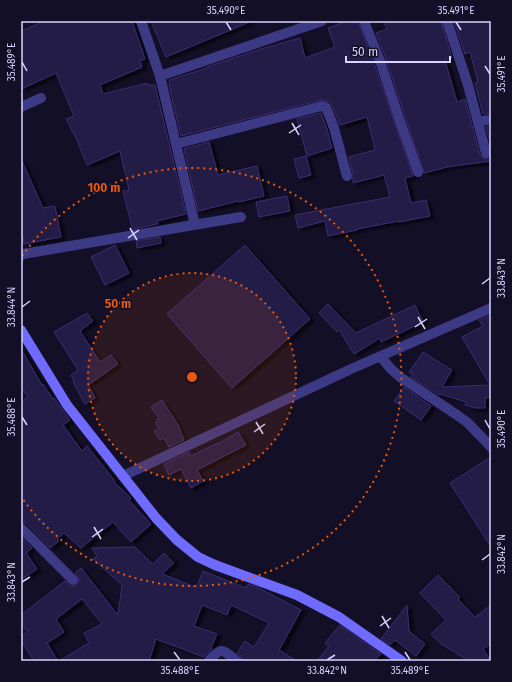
<svg xmlns="http://www.w3.org/2000/svg" width="512" height="682" viewBox="0 0 512 682" font-family="'Fira Sans',sans-serif">
<defs>
<filter id="shadow"><feDropShadow dx="4.5" dy="2.5" stdDeviation="1" flood-color="#0009"/></filter>
</defs>
<rect width="100%" height="100%" fill="#130f26"/>
<path fill="#241b47" stroke="#3b2d73" filter="url(#shadow)" d="M45,21H132L145,59L140,61L142,67L100,85L103,94L147,83V85H155L186,214L157,221L158,224L133,229V227H132L123,191L129,190L120,151L87,165L76,138L66,119L74,116L56,73L21,89V31Z
M151,21H252L166,57Z
M347,21H358L374,63L413,176L405,178L411,203L426,200L430,216L399,222V221L357,229V230L328,236L325,221L298,228L295,215L390,197L384,175L353,183V175L349,157L375,150L367,117L340,125L331,102L321,100L181,136L169,85H170L169,80L207,68V67L261,49L300,38L305,58L335,47L328,28Z
M383,21H441L452,58L445,60L457,102L465,99L480,155L485,159L491,157V161L447,167L424,173L386,59L376,33L387,29Z
M454,21H491V113L483,114L475,83L478,82L470,52L465,54Z
M321,113L327,129L332,148L307,156L297,119Z
M491,126V146L486,127Z
M209,142L218,175L257,166L264,196L239,202L238,201L198,211L184,149Z
M306,156L311,175L299,178L294,159Z
M21,159L43,208L55,206L61,237L24,244L21,225Z
M287,196L290,211L259,217L256,202Z
M160,237L161,243L137,248L136,241Z
M115,245L129,273L105,285L91,257Z
M245,245L310,319L232,388L167,314Z
M328,304L356,333L415,305L423,322L381,342L380,338L354,354L339,330L337,332L319,313Z
M87,313L93,321L80,331L100,362L111,355L118,364L88,385L95,398L85,404L73,382L74,381L71,375L78,370L54,332Z
M491,315V397L485,398V408H475L465,405L466,402L440,394L439,395L411,377L413,374L409,372L423,352L452,370L442,387L490,385L462,337L483,326L479,320Z
M21,349L42,385L43,384L53,399L54,398L70,420L63,425L82,451L87,446L115,481L114,482L131,498L129,500L151,524L131,542L113,522L81,548L64,533L57,539L59,541L50,548L26,523L21,522V402L28,397L21,387Z
M404,387L431,406L421,420L394,401Z
M162,400L178,425L184,440L169,447L164,438L160,440L154,431L159,428L155,423L158,421L157,419L159,418L151,407Z
M238,432L246,445L197,470L203,481L191,488L181,469L169,475L164,464L189,452L191,456L218,443V444Z
M491,457V547L450,483Z
M21,537L32,548L26,553L37,569L21,580Z
M135,547L153,564L164,553L174,563L162,574L195,587L197,586L203,571L246,588L248,584L257,587L301,610L279,650L297,661H243L241,656L237,653L245,641L254,647L269,623L231,605L227,615L202,605L194,626L217,634L211,648L212,649L204,657L156,639L149,661H59L89,643L84,633L102,624L82,599L56,619L64,632L47,643L58,661H34L21,641V636L28,632L21,624V615L65,581L71,586L77,585L79,579L75,573L81,568L118,615L122,585L93,559L97,556L92,548Z
M438,575L460,597L458,599L475,617L491,605V644L483,649L491,661H469L441,644L431,634L446,620L420,593Z
M407,605L409,631L425,644L416,656L395,640L390,645L381,639Z
M340,625L381,654L374,661H317L329,646L325,643Z"/>
<g fill="none" stroke-linecap="round" stroke-linejoin="round">
<path stroke="#3d3a85" stroke-width="10" d="M141,21L160,76L195,225
M364,21L380,61L400,121L418,172
M447,21L468,85L486,153
M160,76L322,21
M21,107L41,98
M479,122L491,119
M176,144L322,106L326,107L334,128L347,176
M21,256L23,254L241,217
M381,357L391,369L400,377L457,415L468,423L491,447
M123,476L351,369L491,308
M21,528L73,580
M209,661C223,644 224,652 237,661"/>
<path stroke="#6f6bff" stroke-width="10" d="M21,330L67,405L156,518L177,540L198,557L215,565L297,595L339,617L402,661"/>
</g>
<path fill="none" stroke="#d9d4ff" stroke-width="1.5" d="M226,22L231,30M456,22L461,30M22,62L27,71M485,66L490,74M292,123L299,135M289,133L301,125M130,228L137,240M128,238L139,230M482,284L490,278M22,307L30,301M418,317L425,329M415,327L427,319M22,417L27,425M485,420L490,429M256,422L263,434M254,432L265,424M94,527L101,539M92,537L103,529M482,560L490,554M22,582L30,577M382,616L389,628M380,626L391,618M174,652L180,660M405,652L410,660M327,660L335,655"/>
<circle cx="192" cy="377" r="104" fill="#e8590c" fill-opacity=".12"/>
<g fill="none" stroke="#e8590c" stroke-width="2" stroke-dasharray="2 4">
<circle cx="192" cy="377" r="104"/>
<path d="M22 256A209 209 0 1 1 22 498"/>
</g>
<circle cx="192" cy="377" r="6" fill="#e8590c" stroke="#130f26" stroke-width="2"/>
<g font-size="12" text-anchor="middle" font-weight="bold" fill="#e8590c" stroke="#130f26" stroke-width="3" stroke-linejoin="round" paint-order="stroke">
<text x="104" y="192">100 m</text>
<text x="118" y="308">50 m</text>
</g>
<rect width="512" height="682" fill="none" stroke="#130f26" stroke-width="44"/>
<path d="M346 56v6h104v-6" fill="none" stroke="#d9d4ff" stroke-width="2"/>
<text x="352" y="56" font-size="12" fill="#d9d4ff" stroke="#130f26" stroke-width="3" paint-order="stroke">50 m</text>
<rect x="22" y="22" width="468" height="638" fill="none" stroke="#d9d4ff" stroke-width="1.5"/>
<g font-size="10" text-anchor="middle" fill="#d9d4ff">
<text x="226" y="14">35.490°E</text>
<text x="456" y="14">35.491°E</text>
<text transform="translate(11 62) rotate(-90)" y="4">35.489°E</text>
<text transform="translate(501 74) rotate(-90)" y="4">35.491°E</text>
<text transform="translate(501 278) rotate(-90)" y="4">33.843°N</text>
<text transform="translate(11 307) rotate(-90)" y="4">33.844°N</text>
<text transform="translate(11 417) rotate(-90)" y="4">35.488°E</text>
<text transform="translate(501 429) rotate(-90)" y="4">35.490°E</text>
<text transform="translate(501 554) rotate(-90)" y="4">33.842°N</text>
<text transform="translate(11 582) rotate(-90)" y="4">33.843°N</text>
<text x="180" y="674">35.488°E</text>
<text x="327" y="674">33.842°N</text>
<text x="410" y="674">35.489°E</text>
</g>
</svg>
